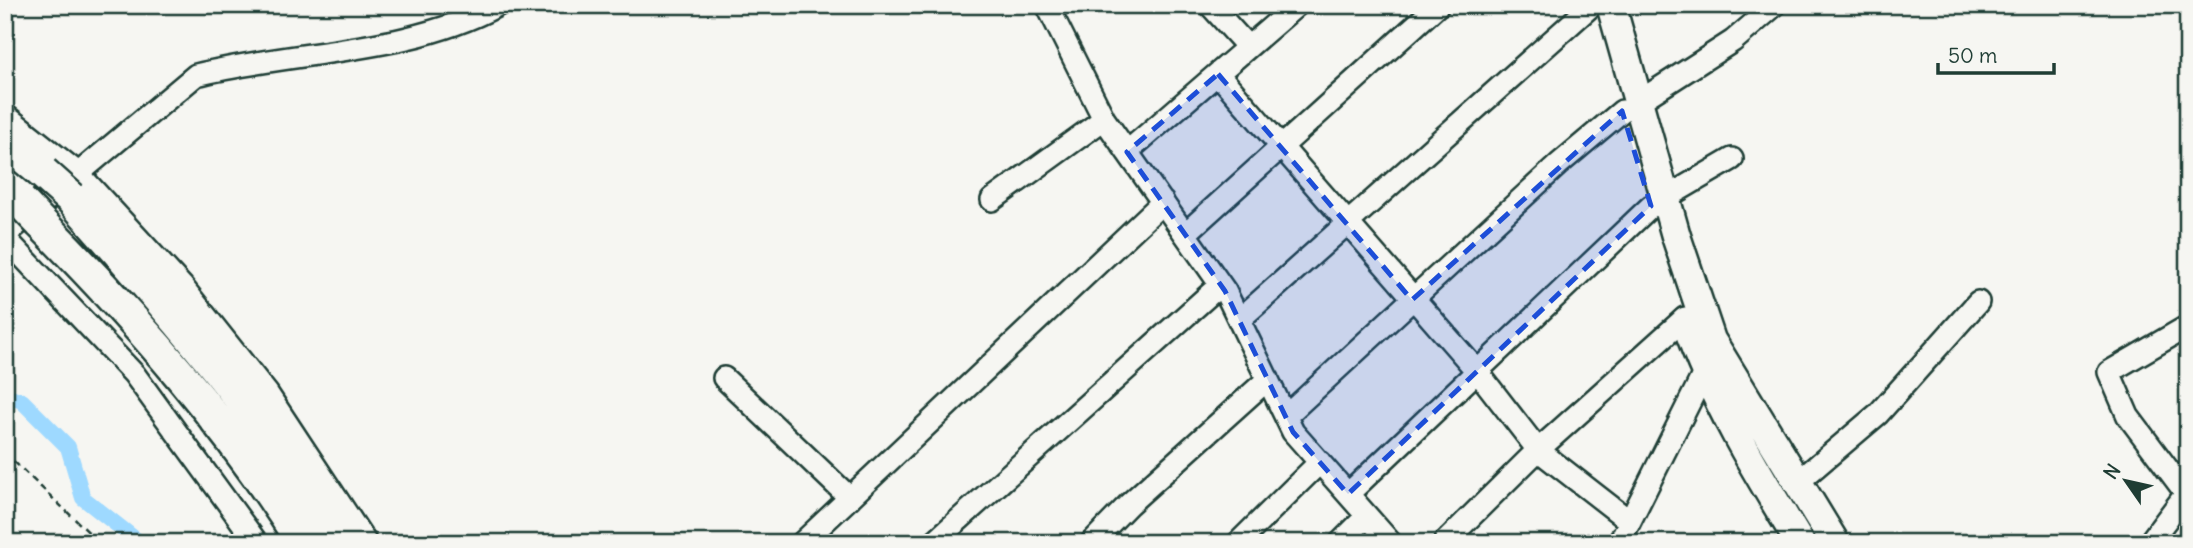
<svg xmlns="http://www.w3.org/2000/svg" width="2193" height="548" viewBox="0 0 2193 548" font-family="Delius,sans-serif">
<rect width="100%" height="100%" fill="#f6f6f2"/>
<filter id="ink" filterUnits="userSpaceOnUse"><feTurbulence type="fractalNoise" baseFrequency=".0143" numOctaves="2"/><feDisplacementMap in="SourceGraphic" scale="14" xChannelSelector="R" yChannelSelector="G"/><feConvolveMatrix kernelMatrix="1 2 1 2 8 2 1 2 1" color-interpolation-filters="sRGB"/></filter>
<g filter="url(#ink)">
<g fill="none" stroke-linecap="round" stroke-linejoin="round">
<path stroke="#9ed9ff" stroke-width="16" d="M5,395L22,401L68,447L83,498L140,543"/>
<defs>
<path id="minor" d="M1047,5L1104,119L1225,291L1293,432L1391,543
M1210,5L1248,47
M1218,74L1477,371L1538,450L1628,520
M1638,102L1733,41L1775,5
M5,115L79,174L182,286L267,393L366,543
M1127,152L1297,5
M1667,197L1732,159
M992,200L1104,119
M1185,234L1438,5
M5,235L196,75C295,50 407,54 498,5
M5,238L134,374L257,543
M1239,320L1592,5
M2188,326L2109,372L2128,416L2188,496
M724,378L850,498
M1286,416L1559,164L1622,111
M1798,482L1878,414L1978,302
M1348,494L1651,206
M802,543L1163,202
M933,543L1220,285
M1091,543L1129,504L1268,379
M1238,543L1320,462
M1340,543L1367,516
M1444,543L1538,450L1685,318
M1619,543L1704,373
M2149,543L2188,491"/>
<path id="major" d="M1611,5L1676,236L1711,340L1835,543
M1686,322C1714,402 1756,471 1800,543"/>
<path id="highway" d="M5,141L43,173
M71,198C168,307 264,417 339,543
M41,223C139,322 229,425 303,543"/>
</defs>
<use href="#minor" stroke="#1f3d34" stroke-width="26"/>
<use href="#major" stroke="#1f3d34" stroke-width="33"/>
<use href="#highway" stroke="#1f3d34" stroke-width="37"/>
<path stroke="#1f3d34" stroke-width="2.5" stroke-dasharray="7 5" stroke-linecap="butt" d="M5,453L100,543"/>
<use href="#minor" stroke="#f6f6f2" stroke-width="21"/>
<use href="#major" stroke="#f6f6f2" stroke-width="28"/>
<use href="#highway" stroke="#f6f6f2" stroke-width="32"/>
<defs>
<path id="highway-bridge" d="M43,173L71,198
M20,201L41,223"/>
</defs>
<use href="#highway-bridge" stroke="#1f3d34" stroke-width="37" stroke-linecap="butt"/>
<use href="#highway-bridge" stroke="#f6f6f2" stroke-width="32"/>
</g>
</g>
<path fill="#1d4ed8" fill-opacity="0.2" stroke="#1d4ed8" stroke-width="5" stroke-dasharray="14 9" stroke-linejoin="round" d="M1218,74L1412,300L1622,111L1651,206L1348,494L1293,432L1225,291L1127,152Z"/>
<rect width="2193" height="548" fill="none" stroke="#f6f6f2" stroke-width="28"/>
<rect x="14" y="14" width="2165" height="520" fill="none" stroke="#1f3d34" stroke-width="2.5" filter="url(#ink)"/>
<g transform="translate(2126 481) rotate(304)" stroke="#f6f6f2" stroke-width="5" paint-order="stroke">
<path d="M0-5L12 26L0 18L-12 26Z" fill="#1f3d34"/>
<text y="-10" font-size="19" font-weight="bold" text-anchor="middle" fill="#1f3d34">N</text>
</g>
<path d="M1938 63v10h116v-10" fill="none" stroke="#1f3d34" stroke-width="3.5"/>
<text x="1948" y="63" font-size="21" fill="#1f3d34" stroke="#f6f6f2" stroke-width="5" paint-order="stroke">50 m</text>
</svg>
